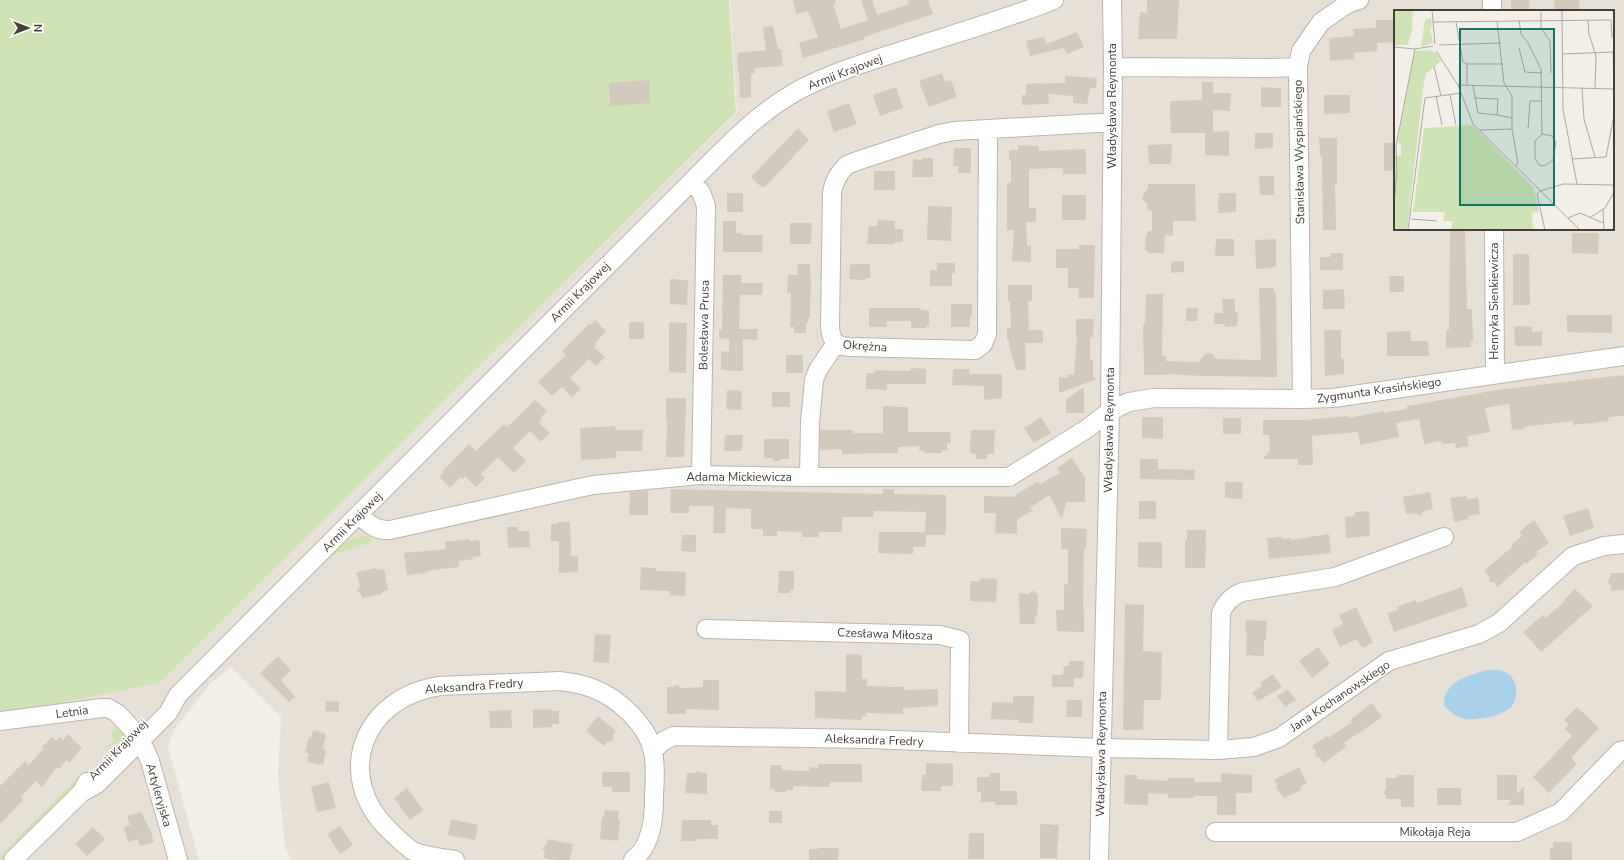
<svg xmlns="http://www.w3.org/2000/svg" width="1624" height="860" viewBox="0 0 1624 860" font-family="'Nunito Sans',sans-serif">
<rect width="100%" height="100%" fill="#f2efe8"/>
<path fill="#e6e0d6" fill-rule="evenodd" d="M730,0H1624V860H292L285,848L278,777L281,717L231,667L210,684L173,731L168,747L199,860H0V715L160,683L737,112ZM1395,11H1613V229H1395Z"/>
<path fill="#d0e3b4" d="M0,0H729L736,112L160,683L0,715Z
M367,536H371L372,542L326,557C339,546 349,537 367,536Z
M119,725L124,733L122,739L99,754L114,739L110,734Z
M87,770L90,771L71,793L4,860H0V856L84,771Z"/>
<path fill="#a9d2ea" d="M1487,670C1495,670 1502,669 1508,674C1518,680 1519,698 1511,707C1501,717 1479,720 1465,719C1457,718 1449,711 1444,705C1444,681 1468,676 1487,670Z"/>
<path fill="#d3cabe" d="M793,0H835L836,3L833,4L841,29L868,20L861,0H872L877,15L909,4L907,0H928L933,14L864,37L865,39L803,58L799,43L818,37L808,11L796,14Z
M1147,0H1179L1177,39H1138L1140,12L1147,13Z
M1511,0H1529L1530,11H1511Z
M1554,0H1579L1580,11H1555Z
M1376,20H1395V42L1377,43V51L1354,53V59L1330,61L1329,38L1354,36L1353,29L1376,28Z
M773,26L778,49H781L783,66L755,68V73L751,74V97L740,98L739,71H738L737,59L738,53L766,50L763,27Z
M1077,32L1084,47L1067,54L1064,48L1030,56L1026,41L1044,37L1046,44Z
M942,73L945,82L951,80L957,97L929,107L919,81Z
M1065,76L1097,78L1096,88H1090L1087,104L1073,103V96L1048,94L1049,104L1022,105V95H1026V84L1065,83Z
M649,80L650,103L610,106L609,83Z
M1202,82H1213V93H1231L1230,111L1213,110V132L1229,131V156L1205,155V133H1171L1170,101L1202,100Z
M896,87L903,108L880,116L873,95Z
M1261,87L1281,88V107H1261Z
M1324,95H1350V113L1324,114Z
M849,103L857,124L834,132L827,111Z
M798,128L809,140L765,187H761L751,177Z
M1255,133H1273V148L1255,149Z
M1319,138H1337V184H1335L1336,230H1323L1322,156H1320Z
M1384,143H1395V170L1384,171Z
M1172,144L1171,164H1149L1148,145Z
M1018,145L1039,146V151L1086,149V174H1063V168L1029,169V208H1036V222H1026L1027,246H1031V262L1012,261L1014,230H1007V183H1011V160H1009V150H1018Z
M954,148H971V173H958V166H953Z
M922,158H933V177H912L913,159L922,160Z
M874,171H895V190H874Z
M1259,176H1274V195H1260Z
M1148,184H1195L1196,221H1173V236L1165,235L1164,253H1149L1145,249L1146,235L1149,231H1152V211L1147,210V203L1142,200L1144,193L1148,189Z
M727,193H743V212H727Z
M1219,193H1236V212L1218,213Z
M1062,195H1086V220H1062Z
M928,206L952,207L951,241L927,240Z
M878,220L895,221V229H903V242H895L894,244H867L869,226H877Z
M723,221H736V233H742L741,235H763L762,252H723Z
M790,223H812L811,244H790Z
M1450,229H1465L1467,309H1472L1473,341H1471V347L1446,348V330H1449Z
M1572,233H1599L1598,254L1572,253Z
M1216,239H1234V256H1215Z
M1276,239V267L1256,269L1255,240Z
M1079,245H1095L1094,298H1078L1079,288H1068V268H1056V249H1079Z
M1330,253H1343V270H1320V257H1330Z
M1513,254H1529L1530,305H1513Z
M1184,261V272L1171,273V262Z
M937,263H955V273H952V286H930V270H937Z
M798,264H810V275H811L810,318H808V323H806V333H794V327H790L791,293H787L788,275H797Z
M850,264H870V278H865V280L849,279Z
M723,275H741V283H763L762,295H740L739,329H758L757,340L743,339V371L721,370V351L729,352V339L719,338V330H722Z
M1389,276H1404V292H1390Z
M670,279L688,280L687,305L670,304Z
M1008,285H1032V301H1028L1029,330H1043V343H1025L1026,370H1016L1009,345V340H1007V328H1011L1010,301H1008Z
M1259,288H1274V293H1276L1277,377L1203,376L1166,374V375H1144L1143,326L1145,322L1146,294H1163L1162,356H1166V361L1198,362L1205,354L1209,353L1213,354L1216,359L1261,360Z
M1344,289L1345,309H1323V290Z
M1222,299H1235V312H1238L1237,326L1225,327V324H1214V313H1223Z
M951,304H972V316L970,317V327H951Z
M869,308H921V310H929V326H926V328H911V321H887V327H869Z
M1186,308H1198L1197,321H1186Z
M1567,315H1612V333L1567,332Z
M1076,319H1094L1093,337H1090V360H1093V378L1097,379L1059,393V377L1068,378V374L1074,375L1077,337H1076Z
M595,320L606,331L595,343L597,344L594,347L605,357L596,366L589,359L570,378L581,389L572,397L562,387L552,396L538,382L566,355L562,351L590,323L591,325Z
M629,322H644V339H629Z
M669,322L687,323L686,373L669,372Z
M1518,326L1532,327V332L1542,331V346H1515L1514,327Z
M1324,330H1341V359H1344V374L1325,376Z
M1411,331V341H1428L1429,356H1387V332Z
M786,355H803V373H786Z
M911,368L926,369V384H887V390L866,389V373H875V370L911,371Z
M953,369H969V374H1002V398L984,400V386L952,385Z
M1624,375V416L1608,417L1609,421L1573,425V421L1529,426L1524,427V429L1512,430L1509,404L1485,408L1490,432L1467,436L1469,446L1456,448L1455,443L1442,444V441L1424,444L1419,419L1396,423L1399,437L1360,445L1358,432L1312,436L1313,465H1298V459H1263L1270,450L1269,435H1263V420H1305L1349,416V418L1384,411V413L1407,409V406L1497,390Z
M1084,387V413H1066V399Z
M727,390L742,391L741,410L726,409Z
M772,392H790V407H772Z
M666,398H686L684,457H666L667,420H666Z
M535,400L547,411L540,418L542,420L539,423L550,433L541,442L530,431L513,448L526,461L514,473L498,457L481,474L485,478L476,487L465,476L463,479L461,477L450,488L439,477L443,473L442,472L469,444L476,451L504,424L507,427Z
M883,406L908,407V432H950L951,443H947V450H942V453H924V451L919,450V446L898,447V453L842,454V449L820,450V430H853V433H883Z
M1041,417L1051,433L1034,443L1024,428Z
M1142,417H1163V439L1142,438Z
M1223,418H1241V434H1223Z
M615,426L616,430H643L642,451H616L617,458L581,460L580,428Z
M971,430H995L994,454H987V459H976V454L970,453Z
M725,435H743L742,451H724Z
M764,439H789V459H781L779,461H774L772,458H764Z
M1072,458L1085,478V502H1066L1062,519L1049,495L1030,508L1032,511L1017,520V534L995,533L996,513H984V496L1013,497L1038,481L1040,484L1060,473L1057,468Z
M1140,459H1158V469L1195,470L1194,480L1140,479Z
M1225,482H1243L1242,499L1225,498Z
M671,489L883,494V489H894V494L946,495V530L945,535H926V547H913V554L878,553L879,532H925L926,512L873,511V517H842V532H819V537H802V532L777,531V536H763V529H751V509L726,508L725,533H713L714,506H689V513H670Z
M639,491H648V515H629L630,492Z
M1430,492L1433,509L1423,511L1421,516L1416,513L1406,514L1403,497Z
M1466,496L1467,499L1478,498L1480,514L1468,516L1469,519L1454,522L1450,498Z
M1139,501H1156V519H1139Z
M1588,508L1594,528L1570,536L1563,516Z
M1369,511L1370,536L1346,538L1345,517L1355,516V512Z
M1534,520L1549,543L1536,552L1538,555L1526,564L1525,562L1498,587L1494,582H1489L1490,577L1484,571L1513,546L1511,545L1522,536L1519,532Z
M558,522H570L571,556H578V572L559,573V541H551V524H557Z
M507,527H518V531H529L530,547L508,548Z
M1061,528L1087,529L1086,549H1084L1083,610H1084V632L1057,631L1056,610H1064V584L1068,585V549H1061Z
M1187,530H1206L1205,568H1185V540H1187Z
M1329,534L1331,553L1269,559L1267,538L1282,537L1283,539L1291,538V540Z
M682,535H696V552L681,551Z
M470,539V541L479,540L481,556L473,557V559L459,561V567L432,570L425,572V573L407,575L404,553L446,549L445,542Z
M1138,542H1162V568L1138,567Z
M641,567L656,568V571L686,572L685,596L670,595V591L640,590Z
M377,568V570L384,569L388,590L382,592V594L362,598L361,594L357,591L360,587L356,572Z
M779,571H794V590H790V593H778Z
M1610,573H1624V590L1611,591V585L1607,582L1610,578Z
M980,578L997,579L996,602L970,601V581H980Z
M1462,587L1468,606L1394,632L1387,613L1398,610L1397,607L1416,600L1417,603Z
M1575,589L1593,606L1541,652L1523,632L1543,615L1546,618L1565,601L1564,600Z
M1033,590L1038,595L1037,617H1035V624H1020L1019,593L1029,594Z
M1125,604L1144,605L1143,651L1162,652L1161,700H1144L1143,730H1123Z
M1356,607L1373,643L1362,648L1357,639L1340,647L1332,630L1343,624L1339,615Z
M1246,620L1267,621L1266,640H1264V656L1246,655L1247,633H1245Z
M595,634L611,635L609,663L593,662Z
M1318,647L1330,664L1312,678L1299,661Z
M846,654L862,655V679H867V686L904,687V690L938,689V706L903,708V714L866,713V716H862V720L815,718V691L846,692Z
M278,656L291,670L281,680L295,697L289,702L260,673Z
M1069,661H1084L1083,678H1074V687H1052V675H1063L1064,666H1069Z
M1273,674L1282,687L1258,701L1252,693L1262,686L1260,683Z
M703,680H719V710L686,709V714H667V687H673L677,684L681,688L703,687Z
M1288,689L1296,700L1285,707L1277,696Z
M1013,696H1034L1033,723H1018V720L991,719L992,702L1013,703Z
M1067,700H1082V717H1066Z
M326,701L339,702V712L325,711Z
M1372,703L1382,717L1344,743L1346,747L1324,763L1320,758L1315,756L1316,751L1312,746L1327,736L1328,738L1352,722L1350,720Z
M1577,707L1599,728L1571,758L1577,764L1549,793L1533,777L1572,736L1565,729L1569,724L1564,720Z
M551,709V711H559V724H552V727L533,728V710Z
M511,710L512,728H490L489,711Z
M598,716L616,731L613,734V741L607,742L604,746L586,731Z
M313,730L326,734L323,748L326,750L323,765L307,762L309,753H305L309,737L311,738Z
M68,734L82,748L69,763L67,760L60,768H56L42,787L36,781L21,797L23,800L0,824V786L25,761L29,765L44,748L42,747L52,737L56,741L60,737L63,740Z
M926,763L953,764V786H941V791H921L922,775H926Z
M818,764H862V782H830V787L793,786V790H786V792H775V790L770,788V765H782V770L809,771V767L818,768Z
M1299,767L1307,783L1300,787L1301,790L1284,798L1276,788L1277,785L1274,780Z
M698,771L701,773H707V794L685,793L687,773H695Z
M602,772H630V792H612V787H602Z
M990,773H1000V791H1017V805H995V802H981V792H977V777H990Z
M1221,773L1252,775V793H1236V815H1217V796H1194V798H1168V794L1148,793V805L1124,804L1125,775H1137V779L1168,781V778H1194V782H1221Z
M1397,775H1414V807H1401V799H1386V795L1383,793L1386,789V778H1397Z
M1497,775H1517V794L1524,786V805H1507L1511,800H1497Z
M329,782L336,808L317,812L311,787Z
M407,788L423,810L410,820L394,798Z
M1437,788H1461V805H1437Z
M605,810L619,811L618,819H620L618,841L600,839L602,817H604Z
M769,811H782V823H769Z
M142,812L145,821H146L149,830L150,829L154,842L140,846L138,839L128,842L124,827L130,825L127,816Z
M451,819L478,825L475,840L448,835Z
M682,820H711V825H718V839H697V841H681Z
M1040,824L1059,825L1057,858H1040Z
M340,826L353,845L340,854L327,834Z
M93,827L105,839L87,856L75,844Z
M969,833H984V859H968Z
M547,839L573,844L570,860H554L544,858L545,852L542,848L546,845Z
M1553,842H1572V860H1550V848H1553Z
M818,848H839L838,860H809V849H818Z"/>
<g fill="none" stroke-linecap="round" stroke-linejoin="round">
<defs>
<path id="minor" d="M1492,0V11
M1113,67L1269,68L1298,67
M988,129L987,334L983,344L975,350L851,347C835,346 831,342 830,326L832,193C834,181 838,174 847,165L857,161L939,134L954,131L988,129L1098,123H1112
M691,182L701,192L706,206L701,475
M1494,229L1495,373
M1302,399L1298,67L1301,51L1321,22L1347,4L1359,0
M809,477L810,422L814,380L818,370L836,343
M359,514C368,524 376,531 390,530L593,485L701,475L809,477H1009L1085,430L1110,411L1129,402L1154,398L1302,399L1333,398L1624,356
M706,629L940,635L960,640L959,743
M0,721L102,708H108L117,713L132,729L142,743L150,761L178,860
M1218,750L1221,613C1225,603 1232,596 1242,592L1335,577L1444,537
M653,751L662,742L673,736L869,739L1101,748L1218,750L1254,747L1279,738L1389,661L1479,634L1499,623L1573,556L1604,546L1624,544
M81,793L97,784L168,713L178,695L691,182C724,149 756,114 797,91C829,74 863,63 898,52C950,35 1003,20 1054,0
M1215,832H1517L1561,812L1620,751L1624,750
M13,860L81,793L87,782
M455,860C443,858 423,856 413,851C405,846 397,838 390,831C332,776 363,697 440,686L559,681C570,682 581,684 592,688C617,697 648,725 653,752C656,766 655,781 654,795C654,813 653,833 643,849C641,853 636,856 633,860
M1099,860L1110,411L1113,67L1112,0"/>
</defs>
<use href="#minor" stroke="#bdb6ab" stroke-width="20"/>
<use href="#minor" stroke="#fff" stroke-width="18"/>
</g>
<g text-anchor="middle" stroke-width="3" stroke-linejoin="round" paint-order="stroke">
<g font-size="12" fill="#453f37" stroke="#fff">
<text transform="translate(845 72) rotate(-21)" y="4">Armii Krajowej</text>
<text transform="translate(1112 106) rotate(-90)" y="4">Władysława Reymonta</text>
<text transform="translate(1299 152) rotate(-91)" y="4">Stanisława Wyspiańskiego</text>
<text transform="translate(580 292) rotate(-45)" y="4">Armii Krajowej</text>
<text transform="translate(1494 301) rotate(-90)" y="4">Henryka Sienkiewicza</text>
<text transform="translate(704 325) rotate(-89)" y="4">Bolesława Prusa</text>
<text transform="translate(865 346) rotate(4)" y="4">Okrężna</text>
<text transform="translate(1379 390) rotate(-8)" y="4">Zygmunta Krasińskiego</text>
<text transform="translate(1109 430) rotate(-89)" y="4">Władysława Reymonta</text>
<text x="739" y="481">Adama Mickiewicza</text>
<text transform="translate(352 522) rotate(-45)" y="4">Armii Krajowej</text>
<text transform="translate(885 634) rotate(2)" y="4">Czesława Miłosza</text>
<text transform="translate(474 686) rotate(-4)" y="4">Aleksandra Fredry</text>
<text transform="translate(1340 696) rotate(-34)" y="4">Jana Kochanowskiego</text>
<text transform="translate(72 712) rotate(-8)" y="4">Letnia</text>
<text transform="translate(874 740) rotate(2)" y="4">Aleksandra Fredry</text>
<text transform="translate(118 750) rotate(-46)" y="4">Armii Krajowej</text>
<text transform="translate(1101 754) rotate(-89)" y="4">Władysława Reymonta</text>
<text transform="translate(159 795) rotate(74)" y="4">Artyleryjska</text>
<text x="1435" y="836">Mikołaja Reja</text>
</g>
</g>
<g transform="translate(1394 10)">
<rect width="220" height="220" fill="#f2efe8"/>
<path d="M0,0H19L18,20L14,35H0ZM37,8L38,17L36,18L39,33L27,37L31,10ZM35,40L42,43L47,51L32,64L30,72L13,220H0V146H7V136L4,131L20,44L22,41ZM78,115L140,178L145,202L138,203L139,220H57L59,211H49L51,202H19L30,118Z" fill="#d0e3b4"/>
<path fill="none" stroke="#ada9a1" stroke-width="1" d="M38,0L41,34M168,0L169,99L183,174M147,2V18L156,31L157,63M125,10L127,24L134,33L147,59L148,124M194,10L195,24L202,46L201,78M103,11L110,73L118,86V119L124,153L122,156M39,12L217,10L218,28M62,12L69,52L73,54H109M45,35L107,33M0,37L21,39L39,36M125,38L131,62L148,63M42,41L64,75L79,114L186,220M219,42L220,76M168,44L220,42M73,54V75M40,56L47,86M64,75L220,79M79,75L84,103L103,105M188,78L190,109L201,147M56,85L62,115M42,86L48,115M80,88L104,89L103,105M103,105L118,108M134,119L136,91H147M86,120L118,119M148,124L158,126L162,132L159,150L150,156L145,155L141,148V131ZM178,149L212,147L220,105M146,181L169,174L220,175M146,181L143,184L151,220M0,194L3,161L2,136L21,39M209,200L210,220M197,207L211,198L220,182M174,208L186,203L209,213M17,209L43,211M14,220L31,88L67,83"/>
<path fill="#0f766e" fill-opacity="0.15" stroke="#0f766e" stroke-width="2" d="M66,19H160V195H66Z"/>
<rect width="220" height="220" fill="none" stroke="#453f37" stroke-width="2"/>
</g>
<g transform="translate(28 28) rotate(90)" stroke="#ffffff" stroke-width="3" paint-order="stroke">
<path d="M0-3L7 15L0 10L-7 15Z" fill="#453f37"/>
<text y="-6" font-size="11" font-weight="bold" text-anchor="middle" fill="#453f37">N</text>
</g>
</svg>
